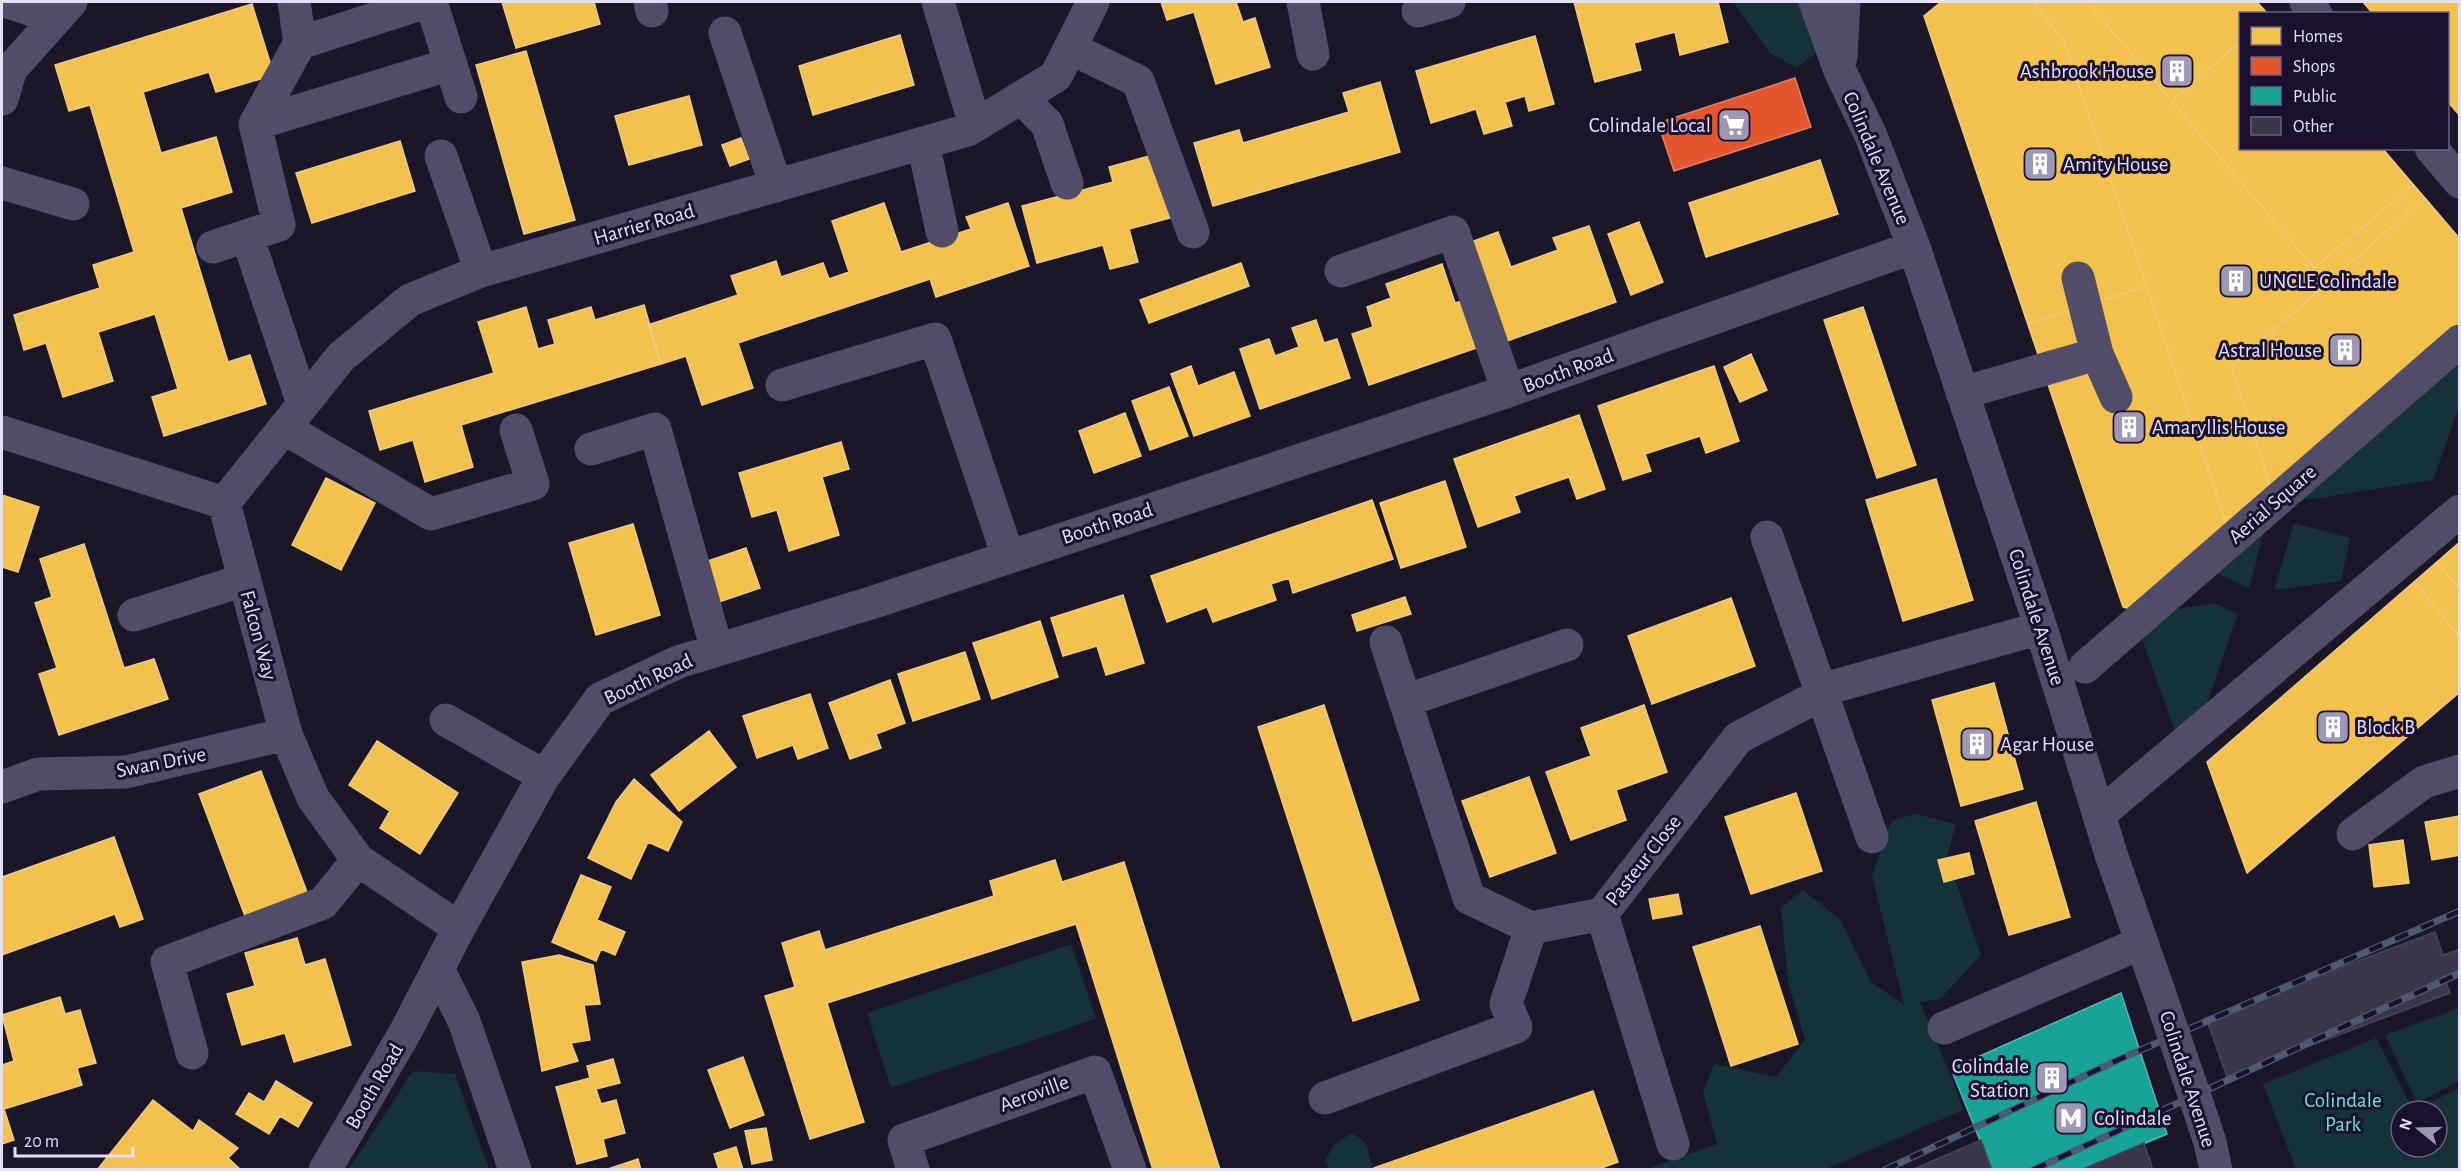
<svg xmlns="http://www.w3.org/2000/svg" width="2461" height="1171" viewBox="0 0 2461 1171" font-family="'Alegreya Sans',sans-serif">
<rect width="100%" height="100%" fill="#1c1728"/>
<path fill="#153237" fill-rule="evenodd" d="M1733,2H1804L1822,48L1796,68L1770,53Z
M2459,356V407L2433,480L2305,500L2306,489Z
M2266,523L2249,589L2213,571Z
M2294,523L2350,538L2341,581L2274,590Z
M2215,603L2238,614L2205,709L2176,734L2140,633L2164,611Z
M1915,814L1956,824L1947,857L1981,955L1940,999L1920,1002L1954,1084L1963,1110L1826,1169L1644,1170L1717,1144L1703,1092L1714,1064L1776,1077L1805,1040L1788,981L1781,908L1803,890L1840,919L1871,982L1904,1005L1872,876L1891,821Z
M1071,944L1096,1019L891,1088L867,1013Z
M2459,1008V1081L2417,1103L2385,1035Z
M2376,1038L2414,1111L2459,1088V1169H2296L2263,1084ZM2401,1111H2437V1147H2401Z
M413,1071L455,1074L489,1169H349Z
M1352,1133L1366,1143L1373,1169H1329L1325,1160L1335,1144Z"/>
<path fill="#f2c14e" stroke="#eeca83" stroke-width="1.5" d="M502,2H594L600,24L516,48Z
M1161,2H1236L1243,22L1255,18L1270,67L1216,84L1194,12L1167,20Z
M1574,2H1718L1728,42L1680,55L1675,32L1634,43L1641,70L1595,82Z
M1941,2H2033L2064,42L2147,286L2028,324L1924,16Z
M1941,2H2257L2268,14H2240V148H2382L2460,239V332L2137,611L2123,607L1924,16Z
M2087,2H2257L2268,14H2240V42L2172,101Z
M2363,2H2460V116L2448,102V14H2373Z
M2363,2H2460V116L2448,102V14H2373Z
M252,4L274,75L216,92L209,72L143,92L161,153L216,137L232,192L181,208L228,362L250,355L266,404L164,436L152,397L178,389L155,314L98,332L113,381L63,397L46,343L24,350L14,315L100,288L93,265L134,252L90,105L69,111L55,65Z
M900,35L914,85L813,115L799,66Z
M1535,36L1554,104L1529,111L1525,96L1505,102L1512,126L1484,134L1476,109L1431,123L1416,71Z
M2240,42V148H2382L2413,185L2314,268L2172,101Z
M526,51L575,220L524,234L476,65Z
M1380,82L1400,152L1213,206L1194,143L1239,130L1243,143L1349,112L1343,93Z
M689,96L702,145L629,165L615,116Z
M741,138L749,159L730,166L722,145Z
M400,141L415,191L312,223L296,173Z
M1153,155L1170,218L1129,229L1138,262L1110,269L1103,245L1037,263L1022,206L1113,182L1109,167Z
M1820,160L1838,214L1706,257L1689,203Z
M2425,198L2460,239V332L2273,495L2231,367Z
M884,203L901,252L971,229L966,217L1008,203L1029,266L936,297L930,279L738,343L753,388L702,405L686,356L661,364L648,325L738,295L731,276L776,261L781,277L823,263L829,279L849,272L832,221Z
M1639,222L1663,282L1631,295L1608,234Z
M1589,226L1616,302L1499,344L1463,245L1498,232L1511,267L1558,250L1553,238Z
M1241,263L1249,286L1149,323L1140,300Z
M1442,264L1455,303L1470,299L1485,345L1369,385L1352,334L1373,327L1367,307L1391,298L1386,284Z
M2147,286L2229,531L2137,611L2123,607L2028,324Z
M644,305L661,364L461,425L473,467L425,482L413,440L380,450L369,411L494,373L478,322L526,307L538,349L555,344L548,320L591,307L595,320Z
M1863,307L1916,465L1877,478L1824,320Z
M1316,320L1324,343L1337,339L1350,378L1260,409L1240,349L1269,339L1275,356L1299,347L1292,328Z
M1751,354L1767,390L1740,402L1724,367Z
M1191,366L1198,386L1234,372L1250,416L1194,436L1171,374Z
M1714,366L1739,441L1706,453L1700,436L1645,454L1651,471L1623,480L1598,406Z
M1169,387L1188,436L1150,450L1132,401Z
M1125,413L1141,456L1094,473L1079,431Z
M1579,415L1605,489L1577,499L1569,477L1514,496L1520,512L1478,527L1454,459Z
M841,442L849,469L822,477L839,535L789,551L777,510L752,517L739,473Z
M326,478L375,503L341,570L292,545Z
M1936,479L1973,600L1903,621L1866,500Z
M1445,481L1466,547L1401,568L1380,503Z
M2,495L39,507L18,572L2,567Z
M1372,500L1393,559L1293,593L1289,578L1271,584L1276,600L1213,622L1207,607L1167,622L1151,576Z
M633,524L660,615L596,635L569,543Z
M2460,542V692L2247,873L2207,762Z
M2460,542V589L2437,562Z
M84,544L124,668L154,659L168,699L59,735L39,674L57,668L35,603L52,597L40,559Z
M746,548L760,588L713,604L699,564Z
M2414,582L2460,637V692L2247,873L2207,762Z
M1123,595L1144,663L1106,675L1097,646L1063,656L1051,618Z
M1405,597L1411,614L1357,631L1352,615Z
M1731,598L1755,666L1652,704L1628,636Z
M1040,621L1058,677L992,699L973,643Z
M965,652L980,699L913,721L898,674Z
M890,680L905,723L876,734L881,748L850,759L829,703Z
M1994,683L2023,789L1961,806L1932,700Z
M810,694L828,748L798,759L793,745L757,758L743,716Z
M1324,705L1419,1000L1353,1021L1258,727Z
M1644,705L1667,772L1616,790L1626,820L1571,840L1546,772L1591,756L1581,728Z
M709,731L736,767L679,811L651,775Z
M377,741L458,793L420,854L380,828L390,811L349,785Z
M261,771L307,892L245,916L199,794Z
M1529,777L1556,853L1490,877L1462,801Z
M634,779L682,822L668,851L648,842L631,879L588,858L616,802Z
M1796,793L1822,871L1751,894L1725,817Z
M2036,802L2070,917L2009,935L1975,821Z
M2460,816V855L2432,860L2425,822Z
M114,837L143,919L120,927L115,914L2,955V877Z
M2403,840L2409,883L2374,887L2369,845Z
M1969,853L1974,874L1944,882L1938,860Z
M1055,860L1062,882L1124,862L1220,1170H1153L1076,924L827,1003L864,1122L810,1139L765,996L795,987L782,943L819,931L825,950L994,896L990,881Z
M581,875L611,887L597,920L625,932L615,955L601,949L596,961L552,942Z
M1678,894L1682,914L1653,919L1649,899Z
M1760,926L1798,1044L1731,1066L1693,947Z
M297,938L305,965L325,959L351,1045L294,1062L285,1033L242,1045L227,994L255,986L245,953Z
M559,955L593,965L600,1004L584,1005L590,1040L571,1043L578,1061L542,1071L522,962Z
M60,997L65,1014L80,1010L96,1063L77,1068L82,1085L4,1109L14,1140L2,1144V1065L14,1061L2,1015Z
M743,1057L764,1115L730,1128L708,1070Z
M613,1059L620,1083L596,1089L601,1104L616,1100L625,1133L603,1139L607,1156L577,1164L556,1087L590,1078L587,1066Z
M276,1081L312,1103L298,1127L280,1116L269,1134L236,1114L249,1093L264,1102Z
M1593,1091L1618,1162L1596,1170H1375L1374,1168Z
M153,1100L193,1131L199,1120L238,1148L228,1158L241,1170H97Z
M766,1128L772,1160L752,1164L745,1131Z
M736,1147L743,1170H719L714,1154Z
M638,1159L641,1170H605Z"/>
<path fill="#e4572e" stroke="#e4806d" stroke-width="1.5" d="M1795,78L1811,127L1674,171L1658,123Z"/>
<path fill="#17a398" stroke="#55b5b7" stroke-width="1.5" d="M2121,993L2167,1134L2081,1170H1992L1951,1069Z"/>
<path fill="#3c3649" stroke="#49425a" stroke-width="1.5" d="M2435,932L2443,955L2460,949V970L2444,976L2450,993L2227,1077L2206,1018Z
M1981,1140L1992,1170L1914,1169Z
M2144,1143L2153,1170H2081L2090,1166Z"/>
<g fill="none" stroke-linecap="round" stroke-linejoin="round">
<path stroke="#514d68" stroke-width="33" d="M8,2L57,18
M431,2L461,97
M650,2L652,11
M938,2L975,125
M1303,2L1313,54
M1815,2L1840,71L1871,136L1914,247L2041,628L2111,854L2159,992
M2306,2L2316,14
M1418,11L1449,2
M725,33L776,186
M300,43L426,2
M1070,48L1138,81L1193,232
M1841,57L1844,2
M1021,98L1047,124L1067,183
M2,99L11,69L71,2
M255,124L451,64
M923,143L942,231
M2431,148L2460,182
M441,156L481,271
M2,183L73,204
M247,236L303,404
M213,247L279,225L255,124L300,43L294,2
M1341,271L1453,232L1508,391
M2078,278L2097,354L2116,397
M782,385L935,339L1008,556
M1962,393L2097,354
M284,428L431,514L533,484L516,430
M2,432L224,503L286,734L313,798L358,860L459,928
M591,449L655,429L717,650
M224,503L341,357L410,300L481,271L968,130L1056,76L1093,2
M1767,537L1872,837
M134,615L244,580
M1386,642L1469,898L1531,928L1602,914L1738,738L1839,685L2041,628
M2085,667L2460,341
M1405,701L1567,645
M446,720L544,776
M2,787L38,774L126,772L286,734
M2099,815L2460,511
M2353,834L2424,782L2460,771
M1602,914L1673,1144
M438,969L464,1021L515,1170
M1944,1028L2141,943
M192,1053L167,962L323,903L358,860
M1325,1098L1516,1027L1506,1004L1531,928
M2197,1103L2210,1142L2216,1170
M325,1170L407,1029L459,928L544,776L600,699L678,662L874,602L1508,391L1914,247
M913,1170L904,1140L1095,1072L1130,1170"/>
<defs>
<path id="rail" d="M1885,1170L2120,1059L2460,911
M2033,1170L2460,973"/>
</defs>
<use href="#rail" stroke="#4a5b72" stroke-width="7"/>
<use href="#rail" stroke="#19112e" stroke-width="4.5" stroke-dasharray="14" stroke-linecap="butt"/>
<path stroke="#514d68" stroke-width="33" d="M2159,992L2197,1103"/>
</g>
<defs>
<symbol id="building-square" viewBox="-11 -11 22 22"><rect x="-9" y="-9" width="18" height="18" rx="4" fill="#9f98b4" stroke="#19112e"/><path d="M-4-6H4V6H1V3H-1V6H-4ZM-2.5-4.3h1.7v1.8h-1.7ZM.8-4.3h1.7v1.8H.8ZM-2.5-1h1.7V.8h-1.7ZM.8-1h1.7V.8H.8Z" fill="#fff"/></symbol>
<symbol id="supermarket-square" viewBox="-11 -11 22 22"><rect x="-9" y="-9" width="18" height="18" rx="4" fill="#9f98b4" stroke="#19112e"/><path d="M-6-5.5h2.5l.6 2H6L4.5 2H-2.5L-4.4-4H-6ZM-1.5 3.2a1.3 1.3 0 1 0 .1 0ZM3 3.2a1.3 1.3 0 1 0 .1 0Z" fill="#fff"/></symbol>
<symbol id="metro-square" viewBox="-11 -11 22 22"><rect x="-9" y="-9" width="18" height="18" rx="4" fill="#9f98b4" stroke="#19112e"/><path d="M-5.5 5V-5H-3L0 0L3-5H5.5V5H3V-.5L0 4L-3-.5V5Z" fill="#fff"/></symbol>
</defs>
<g fill-rule="evenodd">
<use href="#building-square" x="2158" y="52" width="38" height="38"/>
<use href="#supermarket-square" x="1715" y="106" width="38" height="38"/>
<use href="#building-square" x="2021" y="145" width="38" height="38"/>
<use href="#building-square" x="2217" y="262" width="38" height="38"/>
<use href="#building-square" x="2326" y="331" width="38" height="38"/>
<use href="#building-square" x="2110" y="408" width="38" height="38"/>
<use href="#building-square" x="2314" y="708" width="38" height="38"/>
<use href="#building-square" x="1958" y="725" width="38" height="38"/>
<use href="#building-square" x="2033" y="1059" width="38" height="38"/>
<use href="#metro-square" x="2052" y="1099" width="38" height="38"/>
</g>
<g text-anchor="middle" stroke-width="6" stroke-linejoin="round" paint-order="stroke">
<g font-size="21" fill="#e5deff" stroke="#19112e" text-anchor="start">
<text x="2154" y="78" text-anchor="end">Ashbrook House</text>
<text x="1711" y="132" text-anchor="end">Colindale Local</text>
<text x="2063" y="171">Amity House</text>
<text x="2259" y="288">UNCLE Colindale</text>
<text x="2322" y="357" text-anchor="end">Astral House</text>
<text x="2152" y="434">Amaryllis House</text>
<text x="2356" y="734">Block B</text>
<text x="2000" y="751">Agar House</text>
<text x="2029" y="1073" text-anchor="end">Colindale<tspan x="2029" dy="24">Station</tspan></text>
<text x="2094" y="1125">Colindale</text>
</g>
<g font-size="21" fill="#e5deff" stroke="#19112e">
<text transform="translate(1877 158) rotate(67)" y="7">Colindale Avenue</text>
<text transform="translate(644 224) rotate(-16)" y="7">Harrier Road</text>
<text transform="translate(1568 370) rotate(-20)" y="7">Booth Road</text>
<text transform="translate(2272 504) rotate(-41)" y="7">Aerial Square</text>
<text transform="translate(1107 523) rotate(-18)" y="7">Booth Road</text>
<text transform="translate(2037 617) rotate(72)" y="7">Colindale Avenue</text>
<text transform="translate(259 635) rotate(75)" y="7">Falcon Way</text>
<text transform="translate(648 679) rotate(-25)" y="7">Booth Road</text>
<text transform="translate(161 762) rotate(-11)" y="7">Swan Drive</text>
<text transform="translate(1643 860) rotate(-52)" y="7">Pasteur Close</text>
<text transform="translate(2188 1079) rotate(72)" y="7">Colindale Avenue</text>
<text transform="translate(374 1086) rotate(-60)" y="7">Booth Road</text>
<text transform="translate(1034 1093) rotate(-20)" y="7">Aeroville</text>
</g>
<g font-size="21" fill="#63e6d2" stroke="#19112e">
<text x="2343" y="1107">Colindale<tspan x="2343" dy="24">Park</tspan></text>
</g>
</g>
<rect width="2461" height="1171" fill="none" stroke="#e5deff" stroke-width="6"/>
<rect x="2239" y="12" width="210" height="138" fill="#19112e" stroke="#6b6382" stroke-width="1.5"/>
<rect x="2251" y="27" width="30" height="18" fill="#f2c14e" stroke="#6b6382" stroke-width="1.5"/>
<text x="2293" y="42" font-size="18" fill="#e5deff">Homes</text>
<rect x="2251" y="57" width="30" height="18" fill="#e4572e" stroke="#6b6382" stroke-width="1.5"/>
<text x="2293" y="72" font-size="18" fill="#e5deff">Shops</text>
<rect x="2251" y="87" width="30" height="18" fill="#17a398" stroke="#6b6382" stroke-width="1.5"/>
<text x="2293" y="102" font-size="18" fill="#e5deff">Public</text>
<rect x="2251" y="117" width="30" height="18" fill="#3c3649" stroke="#6b6382" stroke-width="1.5"/>
<text x="2293" y="132" font-size="18" fill="#e5deff">Other</text>
<g transform="translate(2419 1129) rotate(289)"><circle r="28" fill="#19112e" stroke="#6b6382" stroke-width="1.5"/>
<path d="M0-4.5L10 22L0 15L-10 22Z" fill="#9f98b4"/>
<text y="-9" font-size="16" font-weight="bold" text-anchor="middle" fill="#e5deff">N</text>
</g>
<path d="M15 1147v9h118v-9" fill="none" stroke="#e5deff" stroke-width="3"/>
<text x="24" y="1147" font-size="18" fill="#e5deff" stroke="#19112e" stroke-width="4.5" paint-order="stroke">20 m</text>
</svg>
